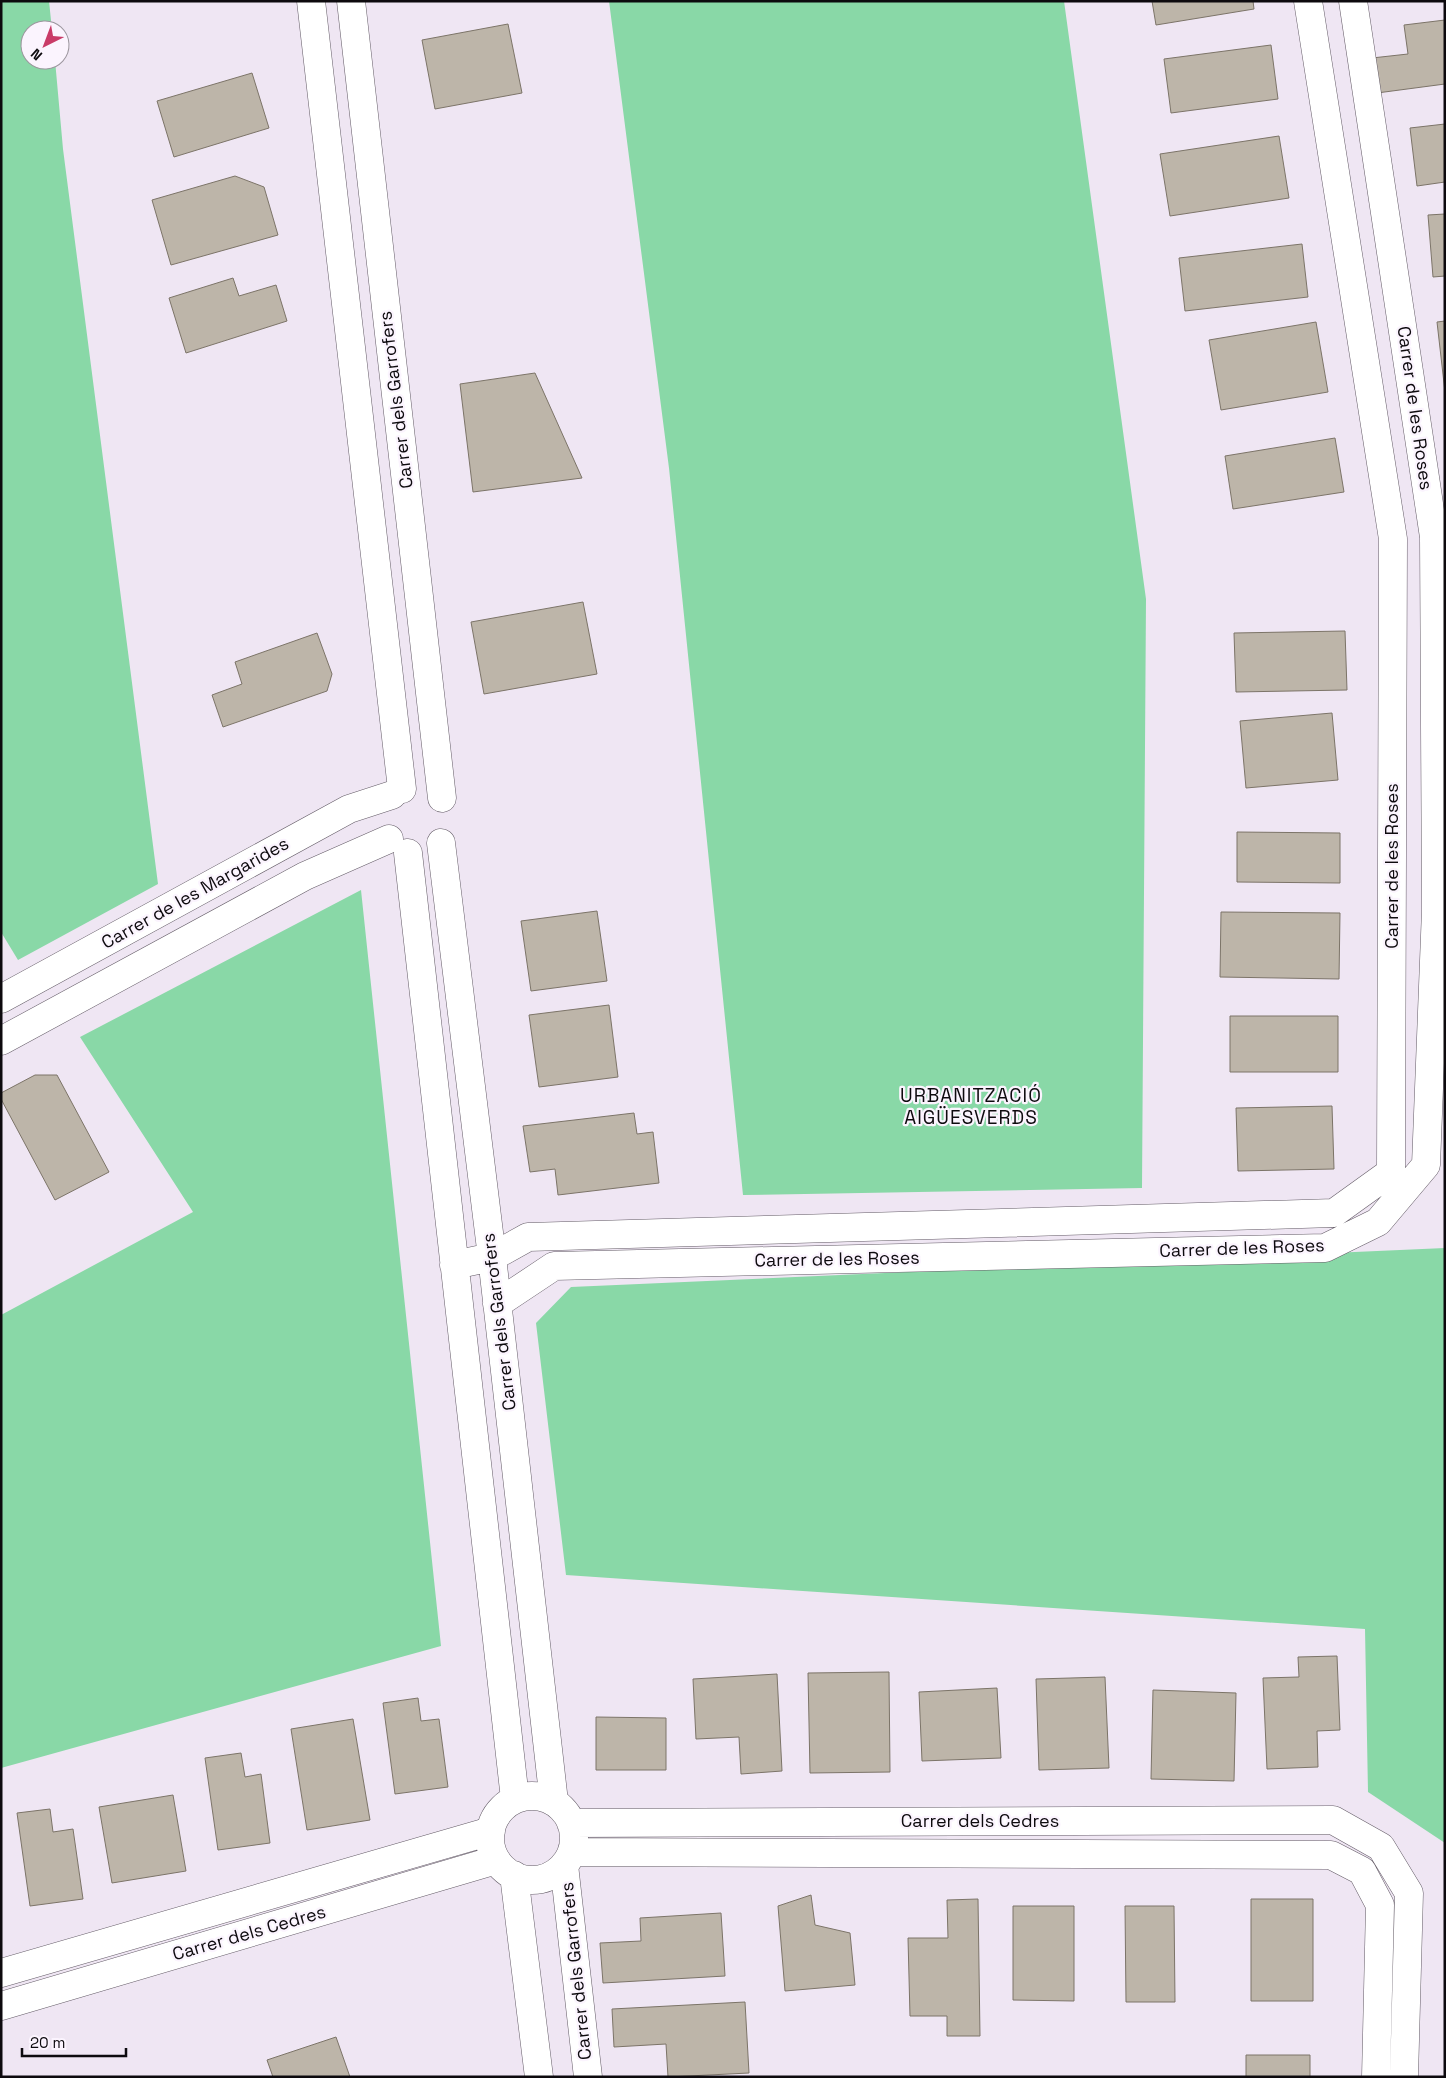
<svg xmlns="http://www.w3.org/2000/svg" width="1446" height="2078" viewBox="0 0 1446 2078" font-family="'Space Grotesk',sans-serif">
<rect width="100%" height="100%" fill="#efe6f3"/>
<path fill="#89d8a7" d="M1,1H49L52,30H30V60H55L63,149L158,884L18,960L1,932Z
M609,1H1064L1146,599L1142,1188L743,1195L669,468Z
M361,890L441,1646L1,1768V1315L193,1212L80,1037Z
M1445,1248V1843L1368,1792L1365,1629L566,1575L536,1323L571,1287Z"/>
<path fill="#bdb5a9" stroke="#7c7468" d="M1152,1H1253L1254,9L1156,25Z
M1445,20V84L1377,93L1372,58L1408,54L1404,25Z
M508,24L522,93L435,109L422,40Z
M1271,45L1278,99L1171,113L1164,59Z
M252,73L269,128L174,157L157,101Z
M1445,124V182L1417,186L1410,128Z
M1279,136L1289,198L1170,216L1160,154Z
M235,176L264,187L278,235L171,265L152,200Z
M1445,214V276L1433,277L1428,215Z
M1302,244L1308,297L1185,311L1179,258Z
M233,278L239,296L276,285L287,321L186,353L169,298Z
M1445,321V392L1437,322Z
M1316,322L1328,392L1221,410L1209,340Z
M535,373L582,478L473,492L460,384Z
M1335,438L1344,492L1233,509L1225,456Z
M583,602L597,674L484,694L471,622Z
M1345,631L1347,690L1236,692L1234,633Z
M317,633L332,674L327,691L223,727L212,695L242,684L235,662Z
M1332,713L1338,780L1246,788L1240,721Z
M1237,832L1340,833V883L1237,882Z
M597,911L607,981L531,991L521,921Z
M1221,912L1340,913L1339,979L1220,977Z
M609,1005L618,1077L539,1087L529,1015Z
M1230,1016H1338V1072H1230Z
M35,1075H57L109,1172L55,1200L1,1099V1093Z
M1332,1106L1334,1169L1238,1171L1236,1108Z
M634,1113L637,1134L653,1132L659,1183L558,1195L555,1169L530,1172L523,1126Z
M1337,1656L1340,1730L1317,1731L1318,1767L1267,1769L1263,1678L1299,1677L1298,1657Z
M889,1672L890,1772L810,1773L808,1673Z
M777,1674L782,1771L741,1774L739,1737L696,1739L693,1679Z
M1105,1677L1109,1768L1039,1770L1036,1679Z
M997,1688L1001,1758L922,1761L919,1692Z
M1153,1690L1236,1693L1234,1781L1151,1779Z
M418,1698L421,1721L439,1719L448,1787L395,1794L383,1703Z
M596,1717L666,1718V1770H596Z
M353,1719L370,1820L307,1830L291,1729Z
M241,1753L245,1777L261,1774L270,1843L218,1850L205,1758Z
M173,1795L186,1871L112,1883L99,1807Z
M50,1809L53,1832L73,1829L83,1899L30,1906L17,1813Z
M811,1895L815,1925L850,1933L855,1985L785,1991L778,1906Z
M978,1899L980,2036H947V2016H910L908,1938H948L947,1900Z
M1251,1899H1313V2001H1251Z
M1013,1906H1074V2001L1013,2000Z
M1125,1906H1174L1175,2002H1126Z
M721,1913L725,1976L603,1983L600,1943L641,1941L640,1918Z
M745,2002L749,2073L668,2077L666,2044L614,2047L612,2009Z
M336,2037L350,2077H273L267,2060Z
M1246,2055H1310V2077H1246Z"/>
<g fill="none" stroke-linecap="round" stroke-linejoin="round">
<defs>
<path id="street" d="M311,1L402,789
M351,1L442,798
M441,843L492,1257L554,1802
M408,853L515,1799
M1,999L349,809L392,795
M1,1041L305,876L389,839
M454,1265L492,1257L528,1237L1334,1213L1391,1172L1393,539L1308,1
M497,1304L554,1266L1325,1248L1378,1222L1426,1165L1436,910L1434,537L1353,1
M490 1838a42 42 0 1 1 84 0a42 42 0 1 1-84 0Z
M571,1823L1333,1820L1381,1847L1409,1893L1404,2077
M572,1852L1331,1855L1362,1871L1380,1905L1376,2077
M564,1865L588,2077
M514,1875L539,2077
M1,1973L491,1831
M1,2006L496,1860"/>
</defs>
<use href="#street" stroke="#645c67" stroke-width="29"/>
<use href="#street" stroke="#fff" stroke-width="28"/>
</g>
<g text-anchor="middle" stroke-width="4.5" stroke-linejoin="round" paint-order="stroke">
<g font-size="18" fill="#0d0a0e" stroke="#fbf4fe">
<text transform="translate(396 400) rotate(-97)" y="6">Carrer dels Garrofers</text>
<text transform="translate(1415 408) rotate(82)" y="6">Carrer de les Roses</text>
<text transform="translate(1392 866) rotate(-90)" y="6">Carrer de les Roses</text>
<text transform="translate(195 893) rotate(-29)" y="6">Carrer de les Margarides</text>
<text transform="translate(1242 1248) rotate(-2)" y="6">Carrer de les Roses</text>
<text transform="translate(837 1259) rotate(-1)" y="6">Carrer de les Roses</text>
<text transform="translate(499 1322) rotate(-97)" y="6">Carrer dels Garrofers</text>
<text x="980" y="1827">Carrer dels Cedres</text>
<text transform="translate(249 1933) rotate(-16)" y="6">Carrer dels Cedres</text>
<text transform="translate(576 1971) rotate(-96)" y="6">Carrer dels Garrofers</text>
</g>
<g font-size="19" letter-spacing="1" fill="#0d0a0e" stroke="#fbf4fe">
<text x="971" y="1102">URBANITZACIÓ<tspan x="971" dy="22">AIGÜESVERDS</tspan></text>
</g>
</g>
<rect width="1446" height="2078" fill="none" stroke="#0d0a0e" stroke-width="5"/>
<g transform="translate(45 45) rotate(222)"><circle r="24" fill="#fbf4fe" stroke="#9c969e"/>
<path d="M0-4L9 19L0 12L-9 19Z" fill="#c93b68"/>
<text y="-8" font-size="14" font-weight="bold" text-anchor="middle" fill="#0d0a0e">N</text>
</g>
<path d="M22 2048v8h104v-8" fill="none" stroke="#0d0a0e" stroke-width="2.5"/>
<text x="30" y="2048" font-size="15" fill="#0d0a0e" stroke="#fbf4fe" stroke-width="4" paint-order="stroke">20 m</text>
</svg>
